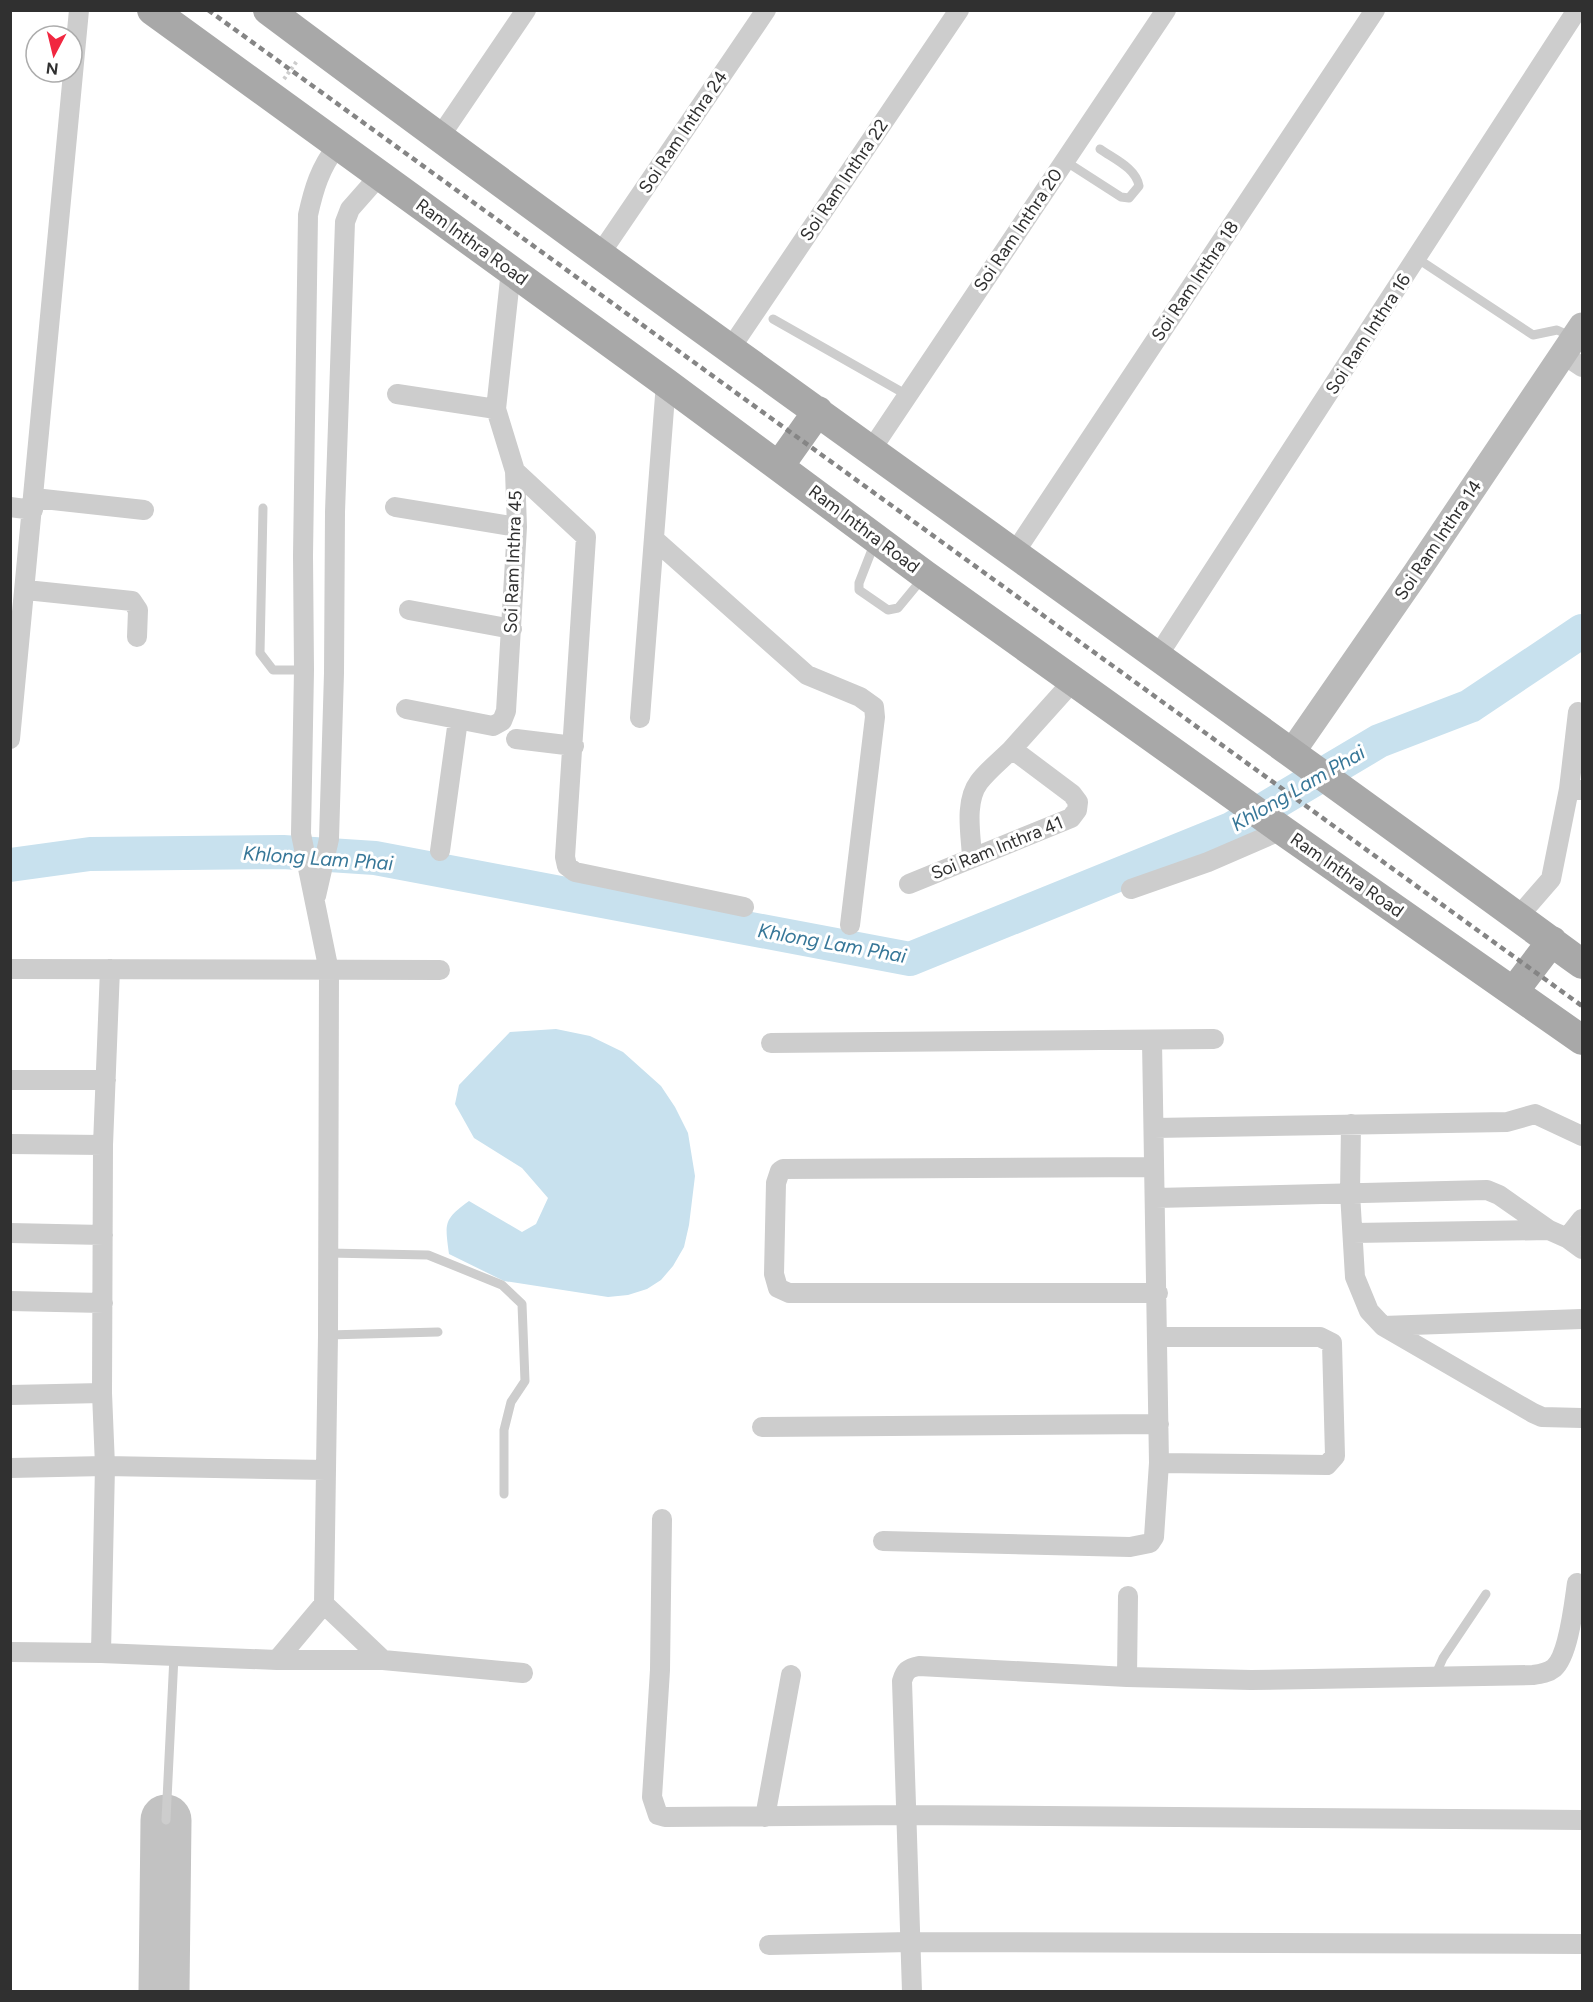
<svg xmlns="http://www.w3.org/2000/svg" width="1593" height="2002" viewBox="0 0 1593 2002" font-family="Figtree,sans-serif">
<rect width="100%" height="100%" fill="#fff"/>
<path fill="#c8e1ee" d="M556,1029L590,1036L623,1052L661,1086L675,1107L688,1133L695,1176L689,1225L684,1247L673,1266L661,1280L647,1289L628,1295L608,1297L504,1281L449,1254C445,1223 443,1220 469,1201L522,1232L536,1224L548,1198L522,1168L474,1138L455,1104L459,1085L510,1032Z"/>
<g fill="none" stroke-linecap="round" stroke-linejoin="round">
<path stroke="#c8e1ee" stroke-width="34" d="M10,865L90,854L283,852L375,858L910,959L1231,829L1379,741L1470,706L1582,631"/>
<path stroke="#c2c2c2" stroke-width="51" d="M164,1992L166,1820"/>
<path stroke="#cdcdcd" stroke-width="4" stroke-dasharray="3 3" stroke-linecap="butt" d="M284,79L297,61"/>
<path stroke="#cdcdcd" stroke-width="9" d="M1065,161L1121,197L1129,198L1139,186C1136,168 1114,159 1100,149
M1418,259L1533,335L1557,330L1573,337
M773,319L907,395
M263,508L260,653L273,670H304
M875,542L859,583V590L888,610L898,608L922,579
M328,1253L428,1255L502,1285L522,1304L525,1381L511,1402L504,1430V1494
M328,1335L438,1332
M1435,1676L1443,1658L1486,1594
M166,1820L174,1656"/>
<path stroke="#cdcdcd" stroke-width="20" d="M439,138L526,10
M337,146C320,168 314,188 308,215L303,556L304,670L301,834L329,971L328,1335L324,1604L383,1660
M600,254L766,10
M730,349L959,10
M1564,355L1582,367
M397,394L496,409
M871,450L1166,10
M515,471L586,537L565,857L567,866L575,872L744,907
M34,498L144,510
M10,507L33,510
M395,507L517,527
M655,540L807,675L860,697L874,707L875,717L850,925
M1015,552L1375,10
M26,590L132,601L138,610L137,637
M409,610L512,629
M1157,657L1577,10
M406,709L493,726L502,721L506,711L517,527L515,471L496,409L511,270
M1578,712L1569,789L1582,790
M640,718L666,383
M10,739L79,10
M516,739L574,746
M440,851L458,720
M972,857C971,835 964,802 979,782C988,770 1001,760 1012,749
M909,884L1071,818L1077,810L1078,802L1072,794L1012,749L1074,680
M1131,889L1208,862L1282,830
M316,896L329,839L334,673L335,512L345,222L350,209L380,175
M1518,917L1551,879L1569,789
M10,969L440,970
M771,1043L1214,1039
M10,1080H106
M1351,1124L1350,1193L1355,1277L1369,1311L1383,1326L1533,1413L1542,1417L1582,1418
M1154,1128L1507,1122L1535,1114L1582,1136
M10,1144L103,1145
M1154,1167L783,1169L780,1171L776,1183L774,1274L778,1288L789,1293H1158
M1156,1198L1487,1190L1499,1195L1549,1230L1567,1238L1582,1249
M10,1233L103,1235
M1353,1233L1549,1230
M1567,1238L1582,1219
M10,1301L103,1303
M1383,1326L1582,1319
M1157,1337H1320L1332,1343L1335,1456L1327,1465L1159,1463
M10,1395L102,1393
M762,1427L1159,1424
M10,1468L105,1466L326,1470
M662,1519L660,1670L652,1797L658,1815L665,1817L905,1815L1582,1820
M883,1541L1130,1547L1150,1543L1154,1537L1159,1463L1152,1041
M10,1652L101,1653L277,1660H383L523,1673
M101,1653L105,1466L102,1393L103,1145L110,969
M277,1660L324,1604
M1127,1677L1128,1596
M765,1817L791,1675
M769,1945L910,1942L1582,1944
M912,1992L902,1681C905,1671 908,1668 919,1666L1127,1677L1251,1680L1533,1675C1541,1674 1548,1673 1554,1668C1569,1655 1574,1603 1577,1583"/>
<path stroke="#bababa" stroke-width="27" d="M1292,752L1416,573L1582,326"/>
<path stroke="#a8a8a8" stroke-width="30" d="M152,10L666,383L925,575L1282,830L1582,1040
M268,10C701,334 1146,644 1582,964
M779,466L818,411
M1514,991L1552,941"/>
<path stroke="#858585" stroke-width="4.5" stroke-dasharray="6 4.5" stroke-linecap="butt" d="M208,10L1582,1006"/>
</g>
<g text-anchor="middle" stroke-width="6" stroke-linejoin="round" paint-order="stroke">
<g font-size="18" fill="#303030" stroke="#fff">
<text transform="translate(683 132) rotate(-56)" y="6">Soi Ram Inthra 24</text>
<text transform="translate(844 180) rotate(-56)" y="6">Soi Ram Inthra 22</text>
<text transform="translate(1018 230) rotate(-56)" y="6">Soi Ram Inthra 20</text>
<text transform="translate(472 242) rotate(36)" y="6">Ram Inthra Road</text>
<text transform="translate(1195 281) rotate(-56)" y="6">Soi Ram Inthra 18</text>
<text transform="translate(1368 334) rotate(-57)" y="6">Soi Ram Inthra 16</text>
<text transform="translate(864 529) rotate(37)" y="6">Ram Inthra Road</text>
<text transform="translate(1438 540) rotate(-56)" y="6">Soi Ram Inthra 14</text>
<text transform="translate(513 562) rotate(-88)" y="6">Soi Ram Inthra 45</text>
<text transform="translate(997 848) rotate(-22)" y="6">Soi Ram Inthra 41</text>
<text transform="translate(1347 875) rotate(35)" y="6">Ram Inthra Road</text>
</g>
<g font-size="20" font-style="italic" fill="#377798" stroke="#fff">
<text transform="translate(1298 788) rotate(-30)" y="7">Khlong Lam Phai</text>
<text transform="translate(318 858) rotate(4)" y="7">Khlong Lam Phai</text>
<text transform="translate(832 943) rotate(10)" y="7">Khlong Lam Phai</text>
</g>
</g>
<rect width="1593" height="2002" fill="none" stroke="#303030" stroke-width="24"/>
<g transform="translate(54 54) rotate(187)"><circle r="28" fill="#ffffff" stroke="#acacac" stroke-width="1.5"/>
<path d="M0-4.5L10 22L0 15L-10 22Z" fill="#f12740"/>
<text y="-9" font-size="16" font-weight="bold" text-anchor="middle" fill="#303030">N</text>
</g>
</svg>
